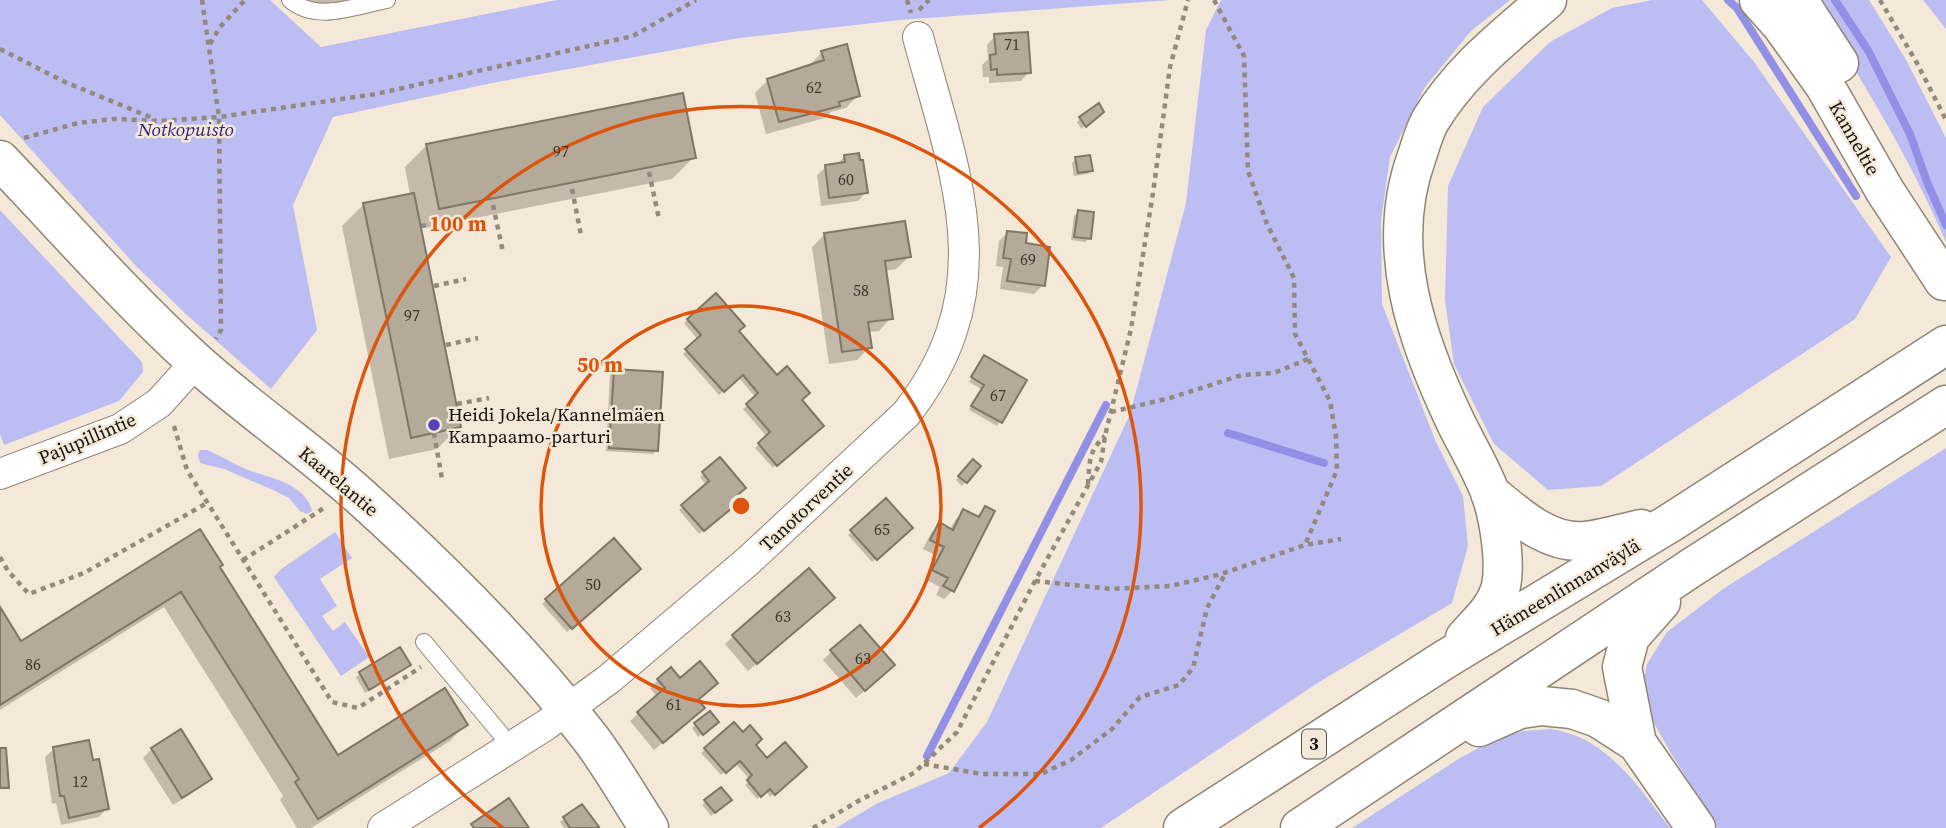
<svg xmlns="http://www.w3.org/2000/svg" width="1946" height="828" viewBox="0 0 1946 828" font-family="'Source Serif 4',serif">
<rect width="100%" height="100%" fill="#f4e9d8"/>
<path fill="#bcbdf2" d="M0,0H270L321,47L557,0H1170L900,20L739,38L497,82L333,117L293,205L317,330L271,389L188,316L136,266L0,115Z
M1221,0H1510L1471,31L1425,87L1390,157L1381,221L1382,304L1436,442L1463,496L1468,546L1452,603L1319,682L1101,828H836L876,804L949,773L987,722L1130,414L1186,203L1206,30Z
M1652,0H1702L1754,62L1891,257L1855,319L1601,486L1548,490L1494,444L1454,364L1445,300L1448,186L1483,107L1550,42L1612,8Z
M1811,0H1869L1905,58L1946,138V242C1909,156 1861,78 1811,0Z
M1923,0H1946V29Z
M0,210L142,362L143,372L119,401L4,445L0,434Z
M1946,448V828H1718L1672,755L1650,716L1643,684L1647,664L1667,632L1723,589Z
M200,450H207C221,456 234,464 248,470C269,478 305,483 312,511L307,514L300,511L289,498L273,490L224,469L200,463L198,455Z
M335,532L352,558L320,579L337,606L322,616L333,631L345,622L369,657L341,676L274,577L280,570Z
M1550,729C1606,736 1638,786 1670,828H1352L1460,758L1497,738L1524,731Z"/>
<path fill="#0003" d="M308,0H374L310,12Z
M995,36L1029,72L1021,81L989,83V77H983L982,65L988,59L987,45Z
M822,52L858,95L846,108L831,112L825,118L766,134L755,93L768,80L809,66Z
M1098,115L1081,129L1077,122L1080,119Z
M427,145L694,157L672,179L420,229L459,427L437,449L389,459L342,226L364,204L410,195L405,167Z
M845,156L866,192L858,201L821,206L817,175L826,167L836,165Z
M1076,159L1091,171L1087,174L1074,176L1072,163Z
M1078,212L1089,238L1085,242L1071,240L1074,216Z
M1008,232L1024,245L1043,285L1034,294L1000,289L1003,267L996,266L999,241Z
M825,234L909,257L896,269L884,271L891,318L879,331L868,332L870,347L857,360L829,364L812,247Z
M716,295L737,331L821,425L773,468L755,448L767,437L743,409L756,398L739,378L719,395L683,354L698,340L684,323Z
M981,361L1024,380L997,426L969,410L981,389L969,382Z
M614,370L657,450L653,454L606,451L610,374Z
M720,459L730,507L699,534L679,510L707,486L700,477Z
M973,461L979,466L962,486L956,480Z
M886,500L911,528L872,562L848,535Z
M985,508L952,591L944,599L936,595L940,587L925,579L937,556L923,549L931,533L940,525L950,530L955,520L964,511L977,516Z
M614,540L638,569L567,632L542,604Z
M218,568L337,758L466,724L450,741L311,828H297L280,800L283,796L164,607L0,710V610L21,643Z
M824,606L748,671L725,644L733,636Z
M399,649L405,668L365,693L356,677Z
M832,651L884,674L856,698L823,660Z
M658,680H680L697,701L695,716L654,750L630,721L657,697L650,688Z
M710,713L713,725L698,737L692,728Z
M734,724L767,761L804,767L770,797L766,791L757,799L745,785L750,780L735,763L721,775L701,753Z
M180,732L210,779L201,787L173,805L143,758L152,749Z
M54,749L92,762L107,808L99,817L61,825L56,803L52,804L45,757Z
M706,802L726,803L711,816L702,805Z
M582,806L596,828H564L560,822Z"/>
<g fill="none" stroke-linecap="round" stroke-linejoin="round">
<path stroke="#918fe6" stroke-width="8" d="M1728,0L1737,8L1856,196
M1835,0L1869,52L1910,134L1927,182L1946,225
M1228,433L1324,463
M927,756L1106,405"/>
</g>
<path fill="#b4aa9a" stroke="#7f7666" stroke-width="2" d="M1028,32L1031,73L997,75V69L991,70L990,55L996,54L994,34Z
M847,44L860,96L839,102L840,106L779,122L767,79L824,60L821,51Z
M683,93L696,158L439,209L426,144Z
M1099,103L1104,112L1086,127L1079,117Z
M859,153L860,160H863L868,193L829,198L825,165L845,162L844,155Z
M1090,155L1093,171L1078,173L1075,157Z
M414,193L461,427L411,438L363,203Z
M1078,210L1094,212L1091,239L1074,237Z
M905,221L911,257L885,261L893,319L868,322L872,348L842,352L824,233Z
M1007,231L1027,233L1026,243L1050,247L1045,286L1007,281L1011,259L1003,258Z
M716,293L745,326L739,331L777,375L787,366L810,393L802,400L824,426L777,466L758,443L770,432L746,404L758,393L743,375L724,392L685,349L701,335L687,319Z
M984,355L1027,380L1002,423L971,406L984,385L971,377Z
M614,369L663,372L658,451L609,448Z
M720,457L746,488L733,499L737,504L704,531L681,505L709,481L702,472Z
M973,459L981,466L967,483L958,476Z
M886,498L913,528L877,560L850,530Z
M985,506L995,511L954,592L943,586L948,578L932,570L944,547L930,540L939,522L953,530L963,509L979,517Z
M200,529L223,565L220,567L338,755L445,688L468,725L318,819L295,782L299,779L181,592L0,705V607L21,641Z
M614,538L641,569L572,629L545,599Z
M809,568L835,598L757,664L732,635Z
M860,625L895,665L865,691L830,650Z
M400,647L411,665L369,690L359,672Z
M700,661L718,683L698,700L705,708L663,743L637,712L665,688L657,679L671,667L680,678Z
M710,711L719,722L703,735L694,723Z
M734,722L743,732L750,725L762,739L756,745L767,758L785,742L807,767L775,795L770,789L761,797L747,780L752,775L740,761L726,773L704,748Z
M181,729L212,779L182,798L151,748Z
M89,740L93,760L99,759L109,809L69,818L64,796H60L53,747Z
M0,748H6L9,788H0Z
M721,787L732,800L715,813L704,800Z
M509,798L529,828H474L471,824Z
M582,804L599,827L598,828H570L563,817Z"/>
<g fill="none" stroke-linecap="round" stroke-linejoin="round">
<defs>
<path id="service" d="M290,0C317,23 355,6 387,0
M424,642L500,733L510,748"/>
<path id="minor" d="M0,474L120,429L159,403L196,362
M383,828L546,725L609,679L748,561L906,414C1005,288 955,175 918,37"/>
<path id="secondary" d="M1759,0L1782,26L1825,86L1885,191L1944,281
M1798,0L1839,63
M0,160C64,227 126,298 195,361C248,409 309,450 362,498C444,572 524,652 591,739C612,767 630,799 649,828"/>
<path id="trunk" d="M1490,493C1517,515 1548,545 1586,541C1604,539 1623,533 1641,529
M1465,638C1479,622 1496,608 1501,586C1506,561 1499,517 1490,492C1481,469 1468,447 1457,425C1417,342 1383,248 1417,156C1421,144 1424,132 1430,121C1460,71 1504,37 1547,0
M1479,727L1520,709L1542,706L1572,709L1598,718L1637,743L1696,828
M1637,743L1622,667L1630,637L1661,602
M1183,828L1444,660L1670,523L1946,345
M1300,828L1694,566L1946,405"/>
</defs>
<use href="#service" stroke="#8f8575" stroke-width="18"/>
<use href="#minor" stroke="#8f8575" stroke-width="32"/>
<use href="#secondary" stroke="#8f8575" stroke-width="41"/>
<use href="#trunk" stroke="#8f8575" stroke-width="41"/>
<path stroke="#928a7e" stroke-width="4.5" stroke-dasharray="5 5" stroke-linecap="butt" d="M202,0L219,117L221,330L216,339
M907,0L911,13
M1214,0L1244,56L1248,171L1267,224L1294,278L1295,334L1330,401L1336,436L1337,470L1305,545
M1880,0L1917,63L1946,120
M919,10L929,0
M210,44L220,27L245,0
M0,49L65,82L155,119
M24,138L78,123L114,119L159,121L219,117L376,94L633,36L696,0
M649,172L659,219
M572,189L581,235
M493,205L503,252
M421,226L454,220
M434,286L466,279
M446,345L478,338
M457,404L489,398
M1111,412L1170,398L1242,375L1274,373L1308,359
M174,426L187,470L332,702L358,708L421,667
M434,433L442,479
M1088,484C1090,461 1088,452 1105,436
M0,557L8,571L29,594L84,573L207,503
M243,560L324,508
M1035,581L1111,589L1170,586L1218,575L1305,545L1341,539
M924,764L982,774H1041L1071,760L1112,729L1140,697L1179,685L1193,668L1207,608L1226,572
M813,828L860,800L914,773L957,732L1035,581L1101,462L1105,436L1131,329L1153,193L1170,67L1188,0"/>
<use href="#service" stroke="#fff" stroke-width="16"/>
<use href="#minor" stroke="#fff" stroke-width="30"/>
<use href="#secondary" stroke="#fff" stroke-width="38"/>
<use href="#trunk" stroke="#fff" stroke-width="38"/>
</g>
<g fill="none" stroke="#dd550c" stroke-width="3.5">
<circle cx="741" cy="506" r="200"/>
<path d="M503 828A400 400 0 1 1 979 828"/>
</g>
<circle fill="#5543bb" stroke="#f4e9d8" stroke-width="2.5" cx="434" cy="425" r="7"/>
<g text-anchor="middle" stroke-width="5" stroke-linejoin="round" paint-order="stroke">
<g font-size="16" fill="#3d372f">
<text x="1012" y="50">71</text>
<text x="814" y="93">62</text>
<text x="561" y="157">97</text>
<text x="846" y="185">60</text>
<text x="1028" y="265">69</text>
<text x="861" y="296">58</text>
<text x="412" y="321">97</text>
<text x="998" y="401">67</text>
<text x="882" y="535">65</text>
<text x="593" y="590">50</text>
<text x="783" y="622">63</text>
<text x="863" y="664">63</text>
<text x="33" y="670">86</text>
<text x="674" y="710">61</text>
<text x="80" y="787">12</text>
</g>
<rect fill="#f4e9d8" stroke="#585248" stroke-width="2" x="1302" y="729.5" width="24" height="29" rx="5"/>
<g font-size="18" font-weight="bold" fill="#15110b">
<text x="1314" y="750">3</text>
</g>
<g font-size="19" font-style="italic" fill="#321c80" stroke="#f4e9d8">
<text x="186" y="136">Notkopuisto</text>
</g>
<g font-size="19" fill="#15110b" stroke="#f4e9d8">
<text transform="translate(1855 138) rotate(60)" y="7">Kanneltie</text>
<text transform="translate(87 438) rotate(-23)" y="7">Pajupillintie</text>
<text transform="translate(339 481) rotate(40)" y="7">Kaarelantie</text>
<text transform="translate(806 507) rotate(-43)" y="7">Tanotorventie</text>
<text transform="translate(1565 587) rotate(-31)" y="7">Hämeenlinnanväylä</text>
</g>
<g font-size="19" fill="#15110b" stroke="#f4e9d8" text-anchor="start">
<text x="448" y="421">Heidi Jokela/Kannelmäen<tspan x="448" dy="22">Kampaamo-parturi</tspan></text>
</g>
</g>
<circle cx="741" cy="506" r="10" fill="#dd550c" stroke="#f4e9d8" stroke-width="3.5"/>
<g font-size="21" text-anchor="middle" font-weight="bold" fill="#dd550c" stroke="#f4e9d8" stroke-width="5" stroke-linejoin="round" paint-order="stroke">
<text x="458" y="231">100 m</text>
<text x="600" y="372">50 m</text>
</g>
</svg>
